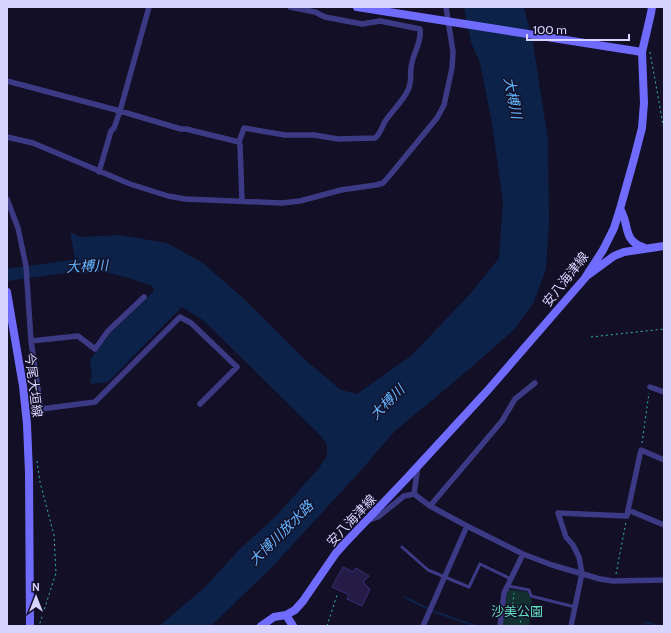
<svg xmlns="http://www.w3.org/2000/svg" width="671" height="633" viewBox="0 0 671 633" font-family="Cabin,'Noto Sans JP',sans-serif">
<rect width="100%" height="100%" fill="#130f26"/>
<path fill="#12302f" d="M509,589L527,592L532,601L529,626H502L507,594Z"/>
<path fill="#0c2248" d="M464,7H524L533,43L548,140L549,223L546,269L534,302L515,329L460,377L395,431L354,478L273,566L211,626H159L204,588L239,550L277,515L319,468L327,456V444L320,435L203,320L182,307L108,382L91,384L90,379L92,378L90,360L109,334L154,291L152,286L129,278L105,272L78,274L70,232L80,237L120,235L167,243L203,263L245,300L304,359L341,390L357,394L412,355L471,293L499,258L503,202L492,123L480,63L471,42Z"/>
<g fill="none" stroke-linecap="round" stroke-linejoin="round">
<path stroke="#0c2248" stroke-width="2" d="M404,597L435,612L476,626
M644,626L646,622L659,626"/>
<path stroke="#0c2248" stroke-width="12" d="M7,275L93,263"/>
</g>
<path fill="#241b47" stroke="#3b2d73" d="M343,567L353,572L356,568L369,576L363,582L370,589L362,606L347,599L349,595L332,587Z"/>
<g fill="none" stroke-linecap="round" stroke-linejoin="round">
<path stroke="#2fb8b0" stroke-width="1" stroke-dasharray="2 3" stroke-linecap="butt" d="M650,52L664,130
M591,337L664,329
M642,443L649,393
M37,461L40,482L54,535L56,573L39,626
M616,574L626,522
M513,604L519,608C517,615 521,619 521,626
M509,608L513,603L514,593
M509,609V612L517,613
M327,626L337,595"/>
<path stroke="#3d3a85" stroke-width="3" d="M402,547L428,570L469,587L480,564L511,579
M508,586L529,590L531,596L575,607"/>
<path stroke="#3d3a85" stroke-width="5.5" d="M7,81L120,111L181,129H186L239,142L244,128L285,135H314L338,139L375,138C381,134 382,125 386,120C393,110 403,101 408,90C412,82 410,76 411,68C412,54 422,43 420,29L380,21L362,24L325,17L315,12L290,7
M7,137L33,143L130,184L168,196L185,199L282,203L300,201L341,190L376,185L383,183L391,174L437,118L444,105L452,68L453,52L446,7
M239,142L240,145L242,201
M99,172L111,131L114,128L120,111L149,7
M7,199L18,228L26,266L31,341
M144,297L108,331L95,349L78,336L31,341L41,409L95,402L180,317L191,323L237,367L200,404
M650,387L664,392
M664,460L641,450L628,510L664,525
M414,494L418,466
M430,506L502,421L515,399L535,383
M369,520L378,517L404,496L414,494L430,506L467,526L523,554L552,565L600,579L613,581L664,580
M423,626L467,526
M500,626L504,593L523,554
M571,626L582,573L579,557L573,545L566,537L558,513L627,516L628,510"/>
<path stroke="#6f6bff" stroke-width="8" d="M642,52L651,13L652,7
M620,209C630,224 622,240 643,247
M588,275L614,256L624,252L664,246
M7,292L23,386L27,424L29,473L30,626
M286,615L293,626
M261,626L274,617L286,615L295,610L303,601L336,553L345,543L406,479L488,390L585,278L603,250L614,228L620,209L634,159L642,128L644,103L642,52L357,7"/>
</g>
<g text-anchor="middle" stroke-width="3" stroke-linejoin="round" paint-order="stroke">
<g font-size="13" fill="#d9d4ff" stroke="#130f26">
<text transform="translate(565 279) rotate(-52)" y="5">安八海津線</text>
<text transform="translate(34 385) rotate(83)" y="5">今尾大垣線</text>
<text transform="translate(351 520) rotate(-47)" y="5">安八海津線</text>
</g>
<g font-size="13" fill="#5fe0c0" stroke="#130f26">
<text x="517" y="616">沙美公園</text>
</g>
<g font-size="14" font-style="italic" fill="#62b6ff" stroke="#130f26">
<text transform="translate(513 98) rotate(79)" y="5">大榑川</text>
<text transform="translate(87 266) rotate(-3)" y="5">大榑川</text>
<text transform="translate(387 402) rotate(-45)" y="5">大榑川</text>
<text transform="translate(281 533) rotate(-45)" y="5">大博川放水路</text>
</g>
</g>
<rect width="671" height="633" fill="none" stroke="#d9d4ff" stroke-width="16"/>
<g transform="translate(36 597)" stroke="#130f26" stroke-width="3" paint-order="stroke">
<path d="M0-3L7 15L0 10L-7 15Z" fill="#d9d4ff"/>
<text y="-6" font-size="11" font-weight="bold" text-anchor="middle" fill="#d9d4ff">N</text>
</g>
<path d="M527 34v6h102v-6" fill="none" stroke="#d9d4ff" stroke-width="2"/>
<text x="533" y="34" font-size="12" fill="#d9d4ff" stroke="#130f26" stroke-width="3" paint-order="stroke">100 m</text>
</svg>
